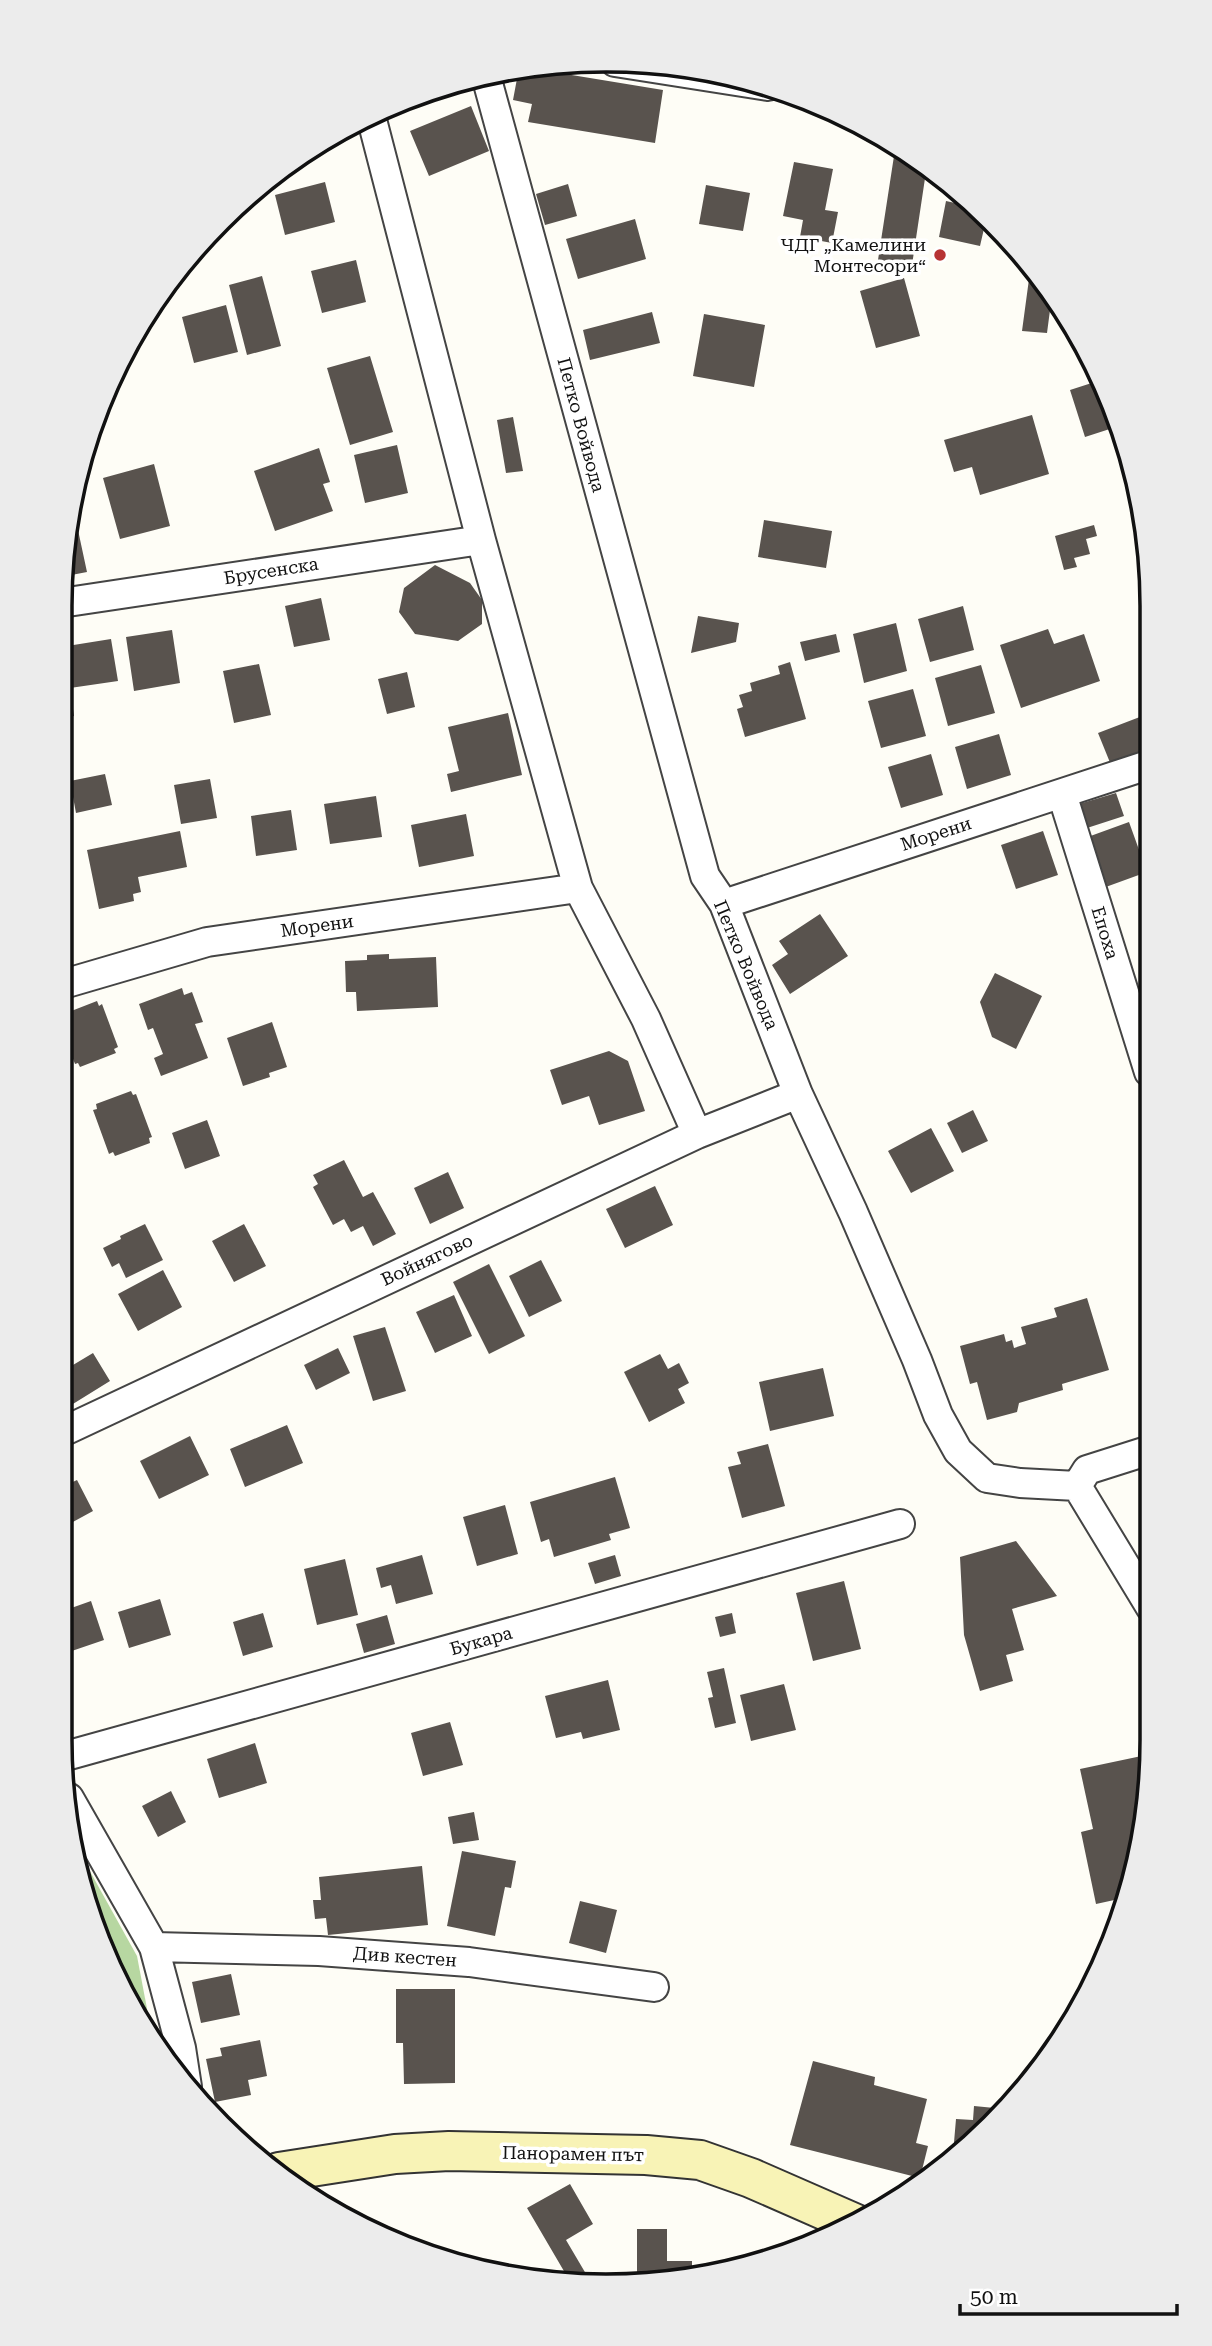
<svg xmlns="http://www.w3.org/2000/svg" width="1212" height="2346" viewBox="0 0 1212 2346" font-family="'Roboto Serif',serif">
<rect width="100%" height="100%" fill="#fefdf6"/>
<path fill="#b7d7a1" d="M77,1848L137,1956L152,2035L89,1916Z"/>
<path fill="#59534e" d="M523,67L663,90L655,143L528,122L532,104L513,100L519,68Z
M471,106L489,151L429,176L410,131Z
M894,156L919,160L927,165L912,265L878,260Z
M794,162L833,169L825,210L838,212L832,243L800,237L803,220L783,216Z
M325,182L335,222L285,235L275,195Z
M568,184L577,216L545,225L536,194Z
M706,185L750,193L743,231L699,224Z
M946,201L973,207L986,220L980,246L939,237Z
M635,219L646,259L578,279L566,239Z
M356,260L366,302L322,313L311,271Z
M262,276L281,346L247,355L229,285Z
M904,278L920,336L876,348L860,291Z
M1029,279L1044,281L1052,295L1047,333L1022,331Z
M226,305L238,352L194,363L182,317Z
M652,312L660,343L590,360L583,330Z
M704,314L765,325L754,387L693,376Z
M370,356L393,432L350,445L327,368Z
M1101,380L1111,397L1119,426L1085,437L1070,390Z
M1032,415L1049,474L980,495L972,467L954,472L944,440Z
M513,417L523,471L506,473L497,420Z
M397,445L408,493L365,503L354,455Z
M319,448L330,482L323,484L333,511L275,531L254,471Z
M154,464L170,526L120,539L103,478Z
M72,502L87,572L61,577V571Z
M764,520L832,531L826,568L758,557Z
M1094,525L1097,536L1086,539L1090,554L1074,558L1077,567L1064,570L1055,536Z
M435,565L470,583L482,600V624L458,641L415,634L399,612L404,588Z
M321,598L330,640L294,647L285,606Z
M963,606L974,650L930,662L918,619Z
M698,616L739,623L736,642L691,653Z
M896,623L907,671L864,683L853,634Z
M1048,629L1054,644L1084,634L1100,681L1021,708L1000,645Z
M172,630L180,683L134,691L126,637Z
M836,634L840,652L805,661L800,642Z
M111,639L118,681L70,688L74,716L61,719V647Z
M790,662L806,719L745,737L737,709L743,707L739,695L752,691L750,683L780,674L778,666Z
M259,664L271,715L234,723L223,671Z
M981,665L995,713L948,726L935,678Z
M407,672L415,707L387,714L378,679Z
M913,689L926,736L881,748L868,701Z
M508,713L522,775L451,792L447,774L459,771L448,727Z
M1145,715L1148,724V750L1111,765L1098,733Z
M999,734L1011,775L967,789L955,747Z
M931,754L943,795L901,808L888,767Z
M105,774L112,805L76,813L70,781Z
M210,779L217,818L181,824L174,785Z
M1116,793L1124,816L1087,828L1079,804Z
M376,796L382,837L330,844L324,804Z
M291,810L297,850L256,856L251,816Z
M466,814L474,856L419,867L411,825Z
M1129,822L1147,872L1103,888L1085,838Z
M180,831L187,867L138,877L141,892L133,894L134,901L99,909L87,850Z
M1043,831L1058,875L1016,889L1001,845Z
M820,914L848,956L790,994L772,965L788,954L779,941Z
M389,954V959L436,957L438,1007L357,1011L356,992H346L345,961L367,960V955Z
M995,973L1042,996L1016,1049L992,1037L980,1002Z
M182,988L184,995L192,992L203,1022L195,1024L208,1058L161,1076L154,1058L163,1054L153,1028L148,1030L139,1004Z
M97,1001L99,1006L102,1004L118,1047L114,1049L116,1053L80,1067L78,1063L75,1064L60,1025V1021L63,1019L61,1015Z
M272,1022L287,1067L269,1073L270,1077L243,1086L227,1038Z
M609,1051L628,1061L645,1111L599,1125L589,1096L562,1105L550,1070Z
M131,1091L133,1095L136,1094L152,1137L149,1138L150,1143L115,1156L113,1152L109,1154L93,1110L97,1109L96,1104Z
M973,1110L988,1141L962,1153L947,1123Z
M207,1120L220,1156L185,1169L172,1133Z
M931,1128L954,1171L911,1193L888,1151Z
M344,1160L363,1197L373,1192L396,1234L373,1246L363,1226L351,1232L344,1219L333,1225L313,1187L318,1184L313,1175Z
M448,1172L464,1208L430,1224L414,1188Z
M655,1186L673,1225L625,1248L606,1209Z
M145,1224L163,1260L126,1278L119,1263L112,1267L103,1248L121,1239L120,1236Z
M244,1224L266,1266L234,1282L212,1241Z
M541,1260L562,1301L529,1317L509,1276Z
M489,1264L525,1336L489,1354L453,1282Z
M163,1270L182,1307L138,1331L118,1294Z
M454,1295L472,1336L435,1353L416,1312Z
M1087,1298L1109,1370L1062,1384L1063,1390L1019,1403L1017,1412L987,1420L977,1382L970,1384L960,1346L1004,1334L1006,1342L1012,1340L1014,1348L1026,1344L1021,1327L1057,1317L1054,1308Z
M385,1327L406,1391L373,1401L353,1336Z
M1150,1338V1354H1149L1145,1340Z
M338,1348L350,1373L316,1390L304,1365Z
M93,1353L110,1381L60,1412V1365L63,1371Z
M660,1354L668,1369L679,1363L689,1383L678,1389L685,1403L649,1422L624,1372Z
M823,1368L834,1416L770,1431L759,1382Z
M287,1425L303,1463L245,1487L230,1449Z
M190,1436L209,1475L159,1499L140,1461Z
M768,1444L785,1506L742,1518L728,1467L741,1464L737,1452Z
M615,1477L630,1528L609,1534L611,1540L554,1557L549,1539L541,1542L530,1502Z
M77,1480L93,1511L60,1529V1488Z
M1151,1496V1530H1150L1141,1499Z
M505,1505L518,1554L477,1566L463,1517Z
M1016,1541L1057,1596L1012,1609L1024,1650L1006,1655L1013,1681L980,1691L964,1635L960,1557Z
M422,1555L433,1594L396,1604L391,1585L381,1588L376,1568Z
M615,1555L621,1576L595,1584L588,1563Z
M345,1559L358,1615L317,1625L304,1569Z
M844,1581L861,1649L813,1661L796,1593Z
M160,1599L171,1635L129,1648L118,1612Z
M91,1601L104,1640L60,1655V1612Z
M263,1613L273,1647L243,1656L233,1622Z
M732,1613L736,1633L720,1637L715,1617Z
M387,1615L395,1644L364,1653L356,1624Z
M724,1668L736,1723L715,1728L708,1698L713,1697L707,1672Z
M608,1680L620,1730L583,1739L581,1732L556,1738L545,1696Z
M784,1684L796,1730L751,1741L740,1695Z
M450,1722L463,1765L423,1776L411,1733Z
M255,1743L267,1783L219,1798L207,1759Z
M1151,1754V1775L1134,1881L1128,1897L1096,1904L1081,1832L1093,1829L1080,1769Z
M171,1791L186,1822L158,1837L142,1806Z
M474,1812L479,1840L453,1844L448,1817Z
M462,1851L516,1861L511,1888L505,1887L495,1936L447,1926Z
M422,1866L428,1925L328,1935L326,1918L315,1919L313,1900H321L319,1877Z
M580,1901L617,1910L606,1953L569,1943Z
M231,1974L240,2015L201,2023L192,1982Z
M396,1989H455V2083L404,2084L403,2043H396Z
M260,2040L267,2076L248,2080L251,2095L215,2102L206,2059L222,2056L220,2048Z
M813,2061L875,2077L874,2085L927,2099L916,2143L928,2146L920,2178L790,2145Z
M974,2106L1005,2109L993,2126L953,2154L956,2119L973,2120Z
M570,2184L593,2224L566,2240L589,2279L568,2278L527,2208Z
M637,2229H667V2261H692V2277L677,2282L637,2281Z"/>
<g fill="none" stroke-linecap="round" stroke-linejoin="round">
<defs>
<path id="minor" d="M615,62L768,86
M486,76L705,876L724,904L798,1094L853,1212L917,1360L938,1415L958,1451L987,1478L1020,1483L1077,1486
M371,116L481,540L578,888L646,1019L697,1134
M61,603L481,540
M1062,794L1149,1072
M724,904L1148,765
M60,985L207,942L578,888
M60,1433L697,1134L798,1094
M1077,1486L1151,1608
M1077,1486L1087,1470L1150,1450
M62,1757L900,1524
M69,1798L154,1947L181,2048L187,2087
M154,1947L319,1951L469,1962L654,1987"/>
<path id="secondary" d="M279,2172L395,2154L449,2151L646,2155L700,2160L751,2178L856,2224"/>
</defs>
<use href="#minor" stroke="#444" stroke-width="32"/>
<use href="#secondary" stroke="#333" stroke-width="42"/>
<use href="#minor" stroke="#fff" stroke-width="28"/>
<use href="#secondary" stroke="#f8f3b6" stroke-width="38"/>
</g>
<circle fill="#b73334" stroke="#fff" stroke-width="2.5" cx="940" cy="255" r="7"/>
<g text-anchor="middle" stroke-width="7" stroke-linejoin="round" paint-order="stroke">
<g font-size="18" fill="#111" stroke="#fff" text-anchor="end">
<text x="926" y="251">ЧДГ „Камелини<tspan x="926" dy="21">Монтесори“</tspan></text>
</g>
<g font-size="18" fill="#111" stroke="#fff">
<text transform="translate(581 425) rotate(75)" y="6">Петко Войвода</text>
<text transform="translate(271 571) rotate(-9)" y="6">Брусенска</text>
<text transform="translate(936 834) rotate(-18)" y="6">Морени</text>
<text transform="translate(317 926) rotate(-8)" y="6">Морени</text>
<text transform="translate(1105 933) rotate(73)" y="6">Епоха</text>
<text transform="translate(746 965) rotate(67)" y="6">Петко Войвода</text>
<text transform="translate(427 1260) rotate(-25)" y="6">Войнягово</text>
<text transform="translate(481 1641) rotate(-16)" y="6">Букара</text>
<text transform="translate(405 1957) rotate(4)" y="6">Див кестен</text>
<text transform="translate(573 2154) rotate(1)" y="6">Панорамен път</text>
</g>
</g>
<path d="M0 0H1212V2346H0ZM606 72H606A534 534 0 0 1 1140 606V1740A534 534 0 0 1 606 2274H606A534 534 0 0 1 72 1740V606A534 534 0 0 1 606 72Z" fill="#ececec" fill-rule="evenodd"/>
<path fill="none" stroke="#111" stroke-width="3.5" d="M606 72H606A534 534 0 0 1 1140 606V1740A534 534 0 0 1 606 2274H606A534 534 0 0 1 72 1740V606A534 534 0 0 1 606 72Z"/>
<path d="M960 2304v10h217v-10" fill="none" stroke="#111111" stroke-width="3.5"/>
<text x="970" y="2304" font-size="21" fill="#111111" stroke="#ffffff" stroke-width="5" paint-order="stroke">50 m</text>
</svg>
